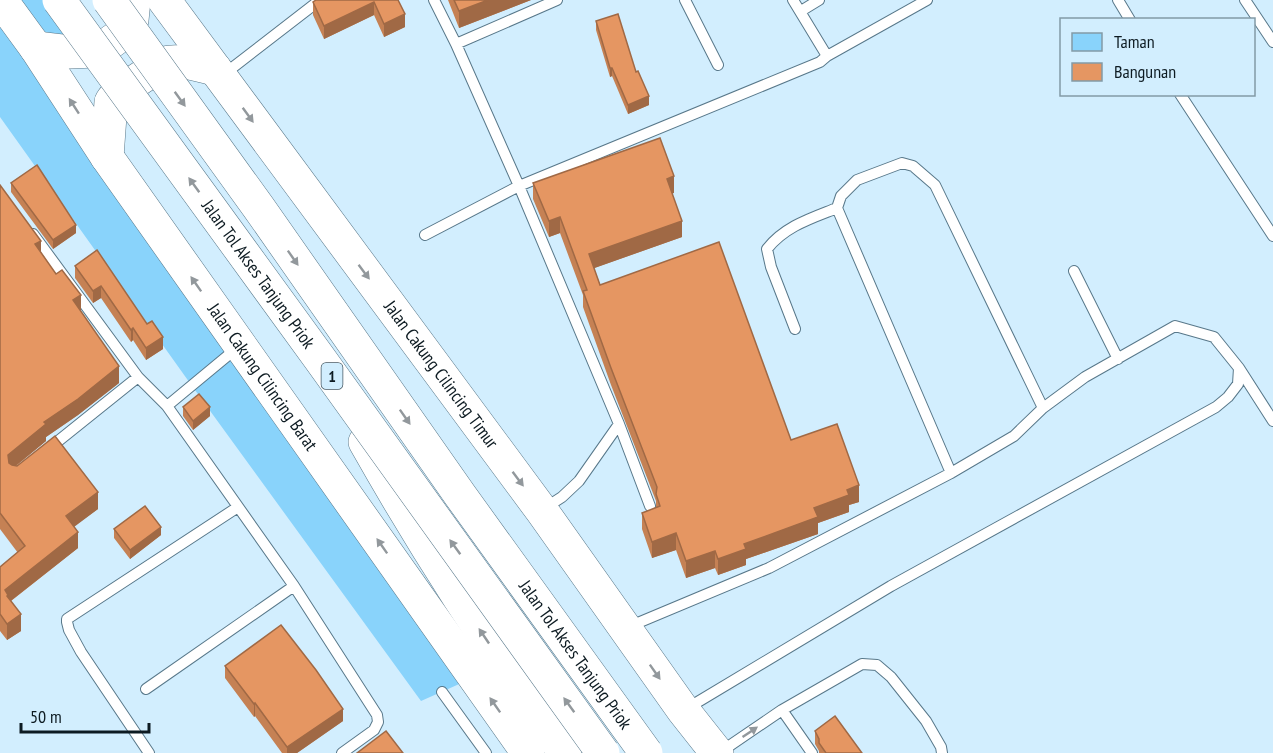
<svg xmlns="http://www.w3.org/2000/svg" width="1273" height="753" viewBox="0 0 1273 753" font-family="'PT Sans Narrow',sans-serif">
<rect width="100%" height="100%" fill="#d2eefe"/>
<path fill="#89d3fb" d="M0,0H62L99,49L37,48L475,677L421,701L192,386L0,117Z"/>
<g fill="none" stroke-linecap="round" stroke-linejoin="round">
<defs>
<path id="service" d="M434,0L456,44L519,186L619,424L579,481L562,497L545,508
M685,0L718,65
M1118,0L1130,20
M1245,0L1273,42
M801,11L819,0
M456,44L557,0
M827,56L927,0
M223,75L320,0
M1180,94L1273,236
M33,234L138,377L167,406L294,586L377,715L378,722L374,730L342,753
M425,235L519,186L820,62L827,56L793,0
M1074,271L1118,359
M795,329L771,267L767,249C785,226 812,218 837,208
M1239,368L1273,421
M167,406L237,348
M619,424L650,506
M47,450L138,377
M628,627L769,568L951,473L837,208L841,196L857,180L902,163L913,166L935,185L1043,408
M146,689L294,586
M442,692L486,753
M686,709L891,586L1216,407L1228,397L1238,384L1239,368L1214,337L1175,326L1085,377L1043,408L1014,436L951,473
M782,710L812,753
M149,753L81,652L69,630L67,622V619L238,507
M719,753L782,710L862,664L877,665L891,677L926,721L941,747L942,753"/>
<g id="trunk">
<path id="s1" d="M1,0L36,48L107,157L528,753"/>
<path id="s2" d="M164,0L542,511L683,710L717,753"/>
<path d="M36,48L70,52L96,51L104,47L122,34L128,28L132,20L134,0"/>
<path d="M107,157L111,102L113,99L118,93L163,63C181,59 198,65 215,69"/>
</g>
<path id="motorway" d="M365,442C426,550 493,653 565,753"/>
</defs>
<use href="#service" stroke="#58788a" stroke-width="12"/>
<use href="#trunk" stroke="#58788a" stroke-width="34"/>
<use href="#motorway" stroke="#58788a" stroke-width="34"/>
<use href="#service" stroke="#fff" stroke-width="10"/>
<use href="#trunk" stroke="#fff" stroke-width="33"/>
<use href="#motorway" stroke="#fff" stroke-width="33"/>
<defs>
<g id="motorway-bridge">
<path id="s3" d="M59,0L320,359L603,753"/>
<path id="s4" d="M109,0L259,208L460,495L646,753"/>
</g>
</defs>
<use href="#motorway-bridge" stroke="#58788a" stroke-width="34" stroke-linecap="butt"/>
<use href="#motorway-bridge" stroke="#fff" stroke-width="33"/>
</g>
<path fill="#c58154" d="M398,0L405,27L384,37L374,15L324,39L313,15V2Z
M448,0H531L459,28Z
M596,21L636,72L649,105L628,114L612,76L610,77L596,30Z
M11,183L76,233L53,249L11,192Z
M533,183L674,193H672L682,237L594,268L600,285L791,440L859,502L849,505V512L818,523V534L746,559V565L718,575L715,568L686,578L676,550L652,558L642,529V513L656,508V501L611,385L583,307V295L560,233L549,237L533,199Z
M0,185L41,252L81,311L119,383L78,415L46,437V441L16,466L98,509L74,526L78,548L11,601L21,631L7,640L0,631V567L18,553L0,529Z
M97,250L163,349L146,360L133,340L131,342L101,298L93,303L75,278V266Z
M183,407L210,416L193,430L183,416Z
M114,529L161,535L130,559L114,538Z
M225,666L343,721L297,753H282L255,716L254,717L225,678Z
M815,731L862,753H819V751L815,744Z"/>
<path fill="#a06945" d="M488,0H531L459,28V11Z
M374,2V15L324,39V26Z
M405,14V27L384,37V24Z
M610,68H612V76L610,77Z
M649,96V105L628,114V105Z
M674,176V193L667,195V179Z
M560,217V233L549,237V221Z
M682,221V237L589,270V254Z
M76,225V233L53,249V240Z
M41,241V257L35,244Z
M101,286V298L93,303V291Z
M81,295V312L73,300Z
M133,328V340L131,342V330Z
M163,337V349L146,360V348Z
M119,366V383L78,415L46,437V441L8,472V455L44,422Z
M210,407V416L193,430V421Z
M859,485V502L849,505V512L818,523V534L746,559V565L718,575V559L744,544L814,508L847,490Z
M98,492V509L66,533V516Z
M161,527V535L130,559V550Z
M78,532V548L8,603L5,590Z
M676,533V550L652,558V542Z
M715,551V568L686,578V561Z
M21,614V631L7,640V624Z
M255,703V716L254,717V704Z
M343,709V721L297,753H287V747Z"/>
<path fill="#e59662" stroke="#a06945" stroke-width="1.5" d="M316,0H398L405,14L384,24L374,2L324,26L313,2Z
M454,0H488L459,11Z
M618,14L636,72L638,71L649,96L628,105L612,68H610L596,21Z
M660,138L674,176L667,179L682,221L589,254L600,285L719,242L791,440L837,424L859,485L847,490L849,495L814,508L818,517L744,544L746,549L718,559L715,551L686,561L676,533L652,542L642,513L660,506L656,494L657,487L611,368L583,291L587,290L560,217L549,221L533,183Z
M37,165L76,225L53,240L11,183Z
M0,185L41,241L35,244L56,274L62,270L81,295L73,300L119,366L78,399L44,422L46,424L8,455L9,463L12,465L17,466L55,436L98,492L66,516L78,532L5,590L8,595L7,596L21,614L7,624L0,614V567L25,546L0,513Z
M97,250L147,324L152,321L163,337L146,348L133,328L131,330L101,286L93,291L75,266Z
M199,394L210,407L193,421L183,407Z
M145,506L161,527L130,550L114,529Z
M281,625L316,670L343,709L287,747L255,703L254,704L225,666Z
M835,716L862,753H826L819,743V739L815,731Z
M386,731L403,753H357Z"/>
<defs><path id="oneway-solid" d="M-6-.8H1V-3.2L6.5 0L1 3.2V.8H-6Z" transform="scale(1.5)"/></defs>
<g fill="#92989c">
<use href="#oneway-solid" transform="translate(180 99) rotate(54)"/>
<use href="#oneway-solid" transform="translate(74 106) rotate(-123)"/>
<use href="#oneway-solid" transform="translate(248 115) rotate(54)"/>
<use href="#oneway-solid" transform="translate(194 185) rotate(-126)"/>
<use href="#oneway-solid" transform="translate(293 258) rotate(55)"/>
<use href="#oneway-solid" transform="translate(364 272) rotate(53)"/>
<use href="#oneway-solid" transform="translate(196 284) rotate(-125)"/>
<use href="#oneway-solid" transform="translate(405 417) rotate(55)"/>
<use href="#oneway-solid" transform="translate(518 479) rotate(53)"/>
<use href="#oneway-solid" transform="translate(382 546) rotate(-125)"/>
<use href="#oneway-solid" transform="translate(455 547) rotate(-126)"/>
<use href="#oneway-solid" transform="translate(484 636) rotate(-124)"/>
<use href="#oneway-solid" transform="translate(655 672) rotate(55)"/>
<use href="#oneway-solid" transform="translate(495 705) rotate(-125)"/>
<use href="#oneway-solid" transform="translate(569 705) rotate(-126)"/>
<use href="#oneway-solid" transform="translate(750 732) rotate(-34)"/>
</g>
<g text-anchor="middle" stroke-width="4.5" stroke-linejoin="round" paint-order="stroke">
<rect fill="#d2eefe" stroke="#485a64" stroke-width="1.5" x="321.5" y="363" width="21" height="26" rx="4.5"/>
<g font-size="16" font-weight="bold" fill="#0d1b22">
<text x="332" y="382">1</text>
</g>
<g font-size="18" fill="#0d1b22" stroke="#d2eefe">
<text dy="6" stroke="none"><textPath href="#s3" startOffset="339">Jalan Tol Akses Tanjung Priok</textPath></text>
<text dy="6" stroke="none"><textPath href="#s2" startOffset="466">Jalan Cakung Cilincing Timur</textPath></text>
<text dy="6" stroke="none"><textPath href="#s1" startOffset="459">Jalan Cakung Cilincing Barat</textPath></text>
<text dy="6" stroke="none"><textPath href="#s4" startOffset="804">Jalan Tol Akses Tanjung Priok</textPath></text>
</g>
</g>
<rect x="1060" y="18" width="195" height="78" fill="#d2eefe" stroke="#839aa6" stroke-width="1.5"/>
<rect x="1072" y="33" width="30" height="18" fill="#89d3fb" stroke="#839aa6" stroke-width="1.5"/>
<text x="1114" y="48" font-size="18" fill="#0d1b22">Taman</text>
<rect x="1072" y="63" width="30" height="18" fill="#e59662" stroke="#839aa6" stroke-width="1.5"/>
<text x="1114" y="78" font-size="18" fill="#0d1b22">Bangunan</text>
<path d="M21 723v9h128v-9" fill="none" stroke="#0d1b22" stroke-width="3"/>
<text x="30" y="723" font-size="18" fill="#0d1b22" stroke="#d2eefe" stroke-width="4.5" paint-order="stroke">50 m</text>
</svg>
